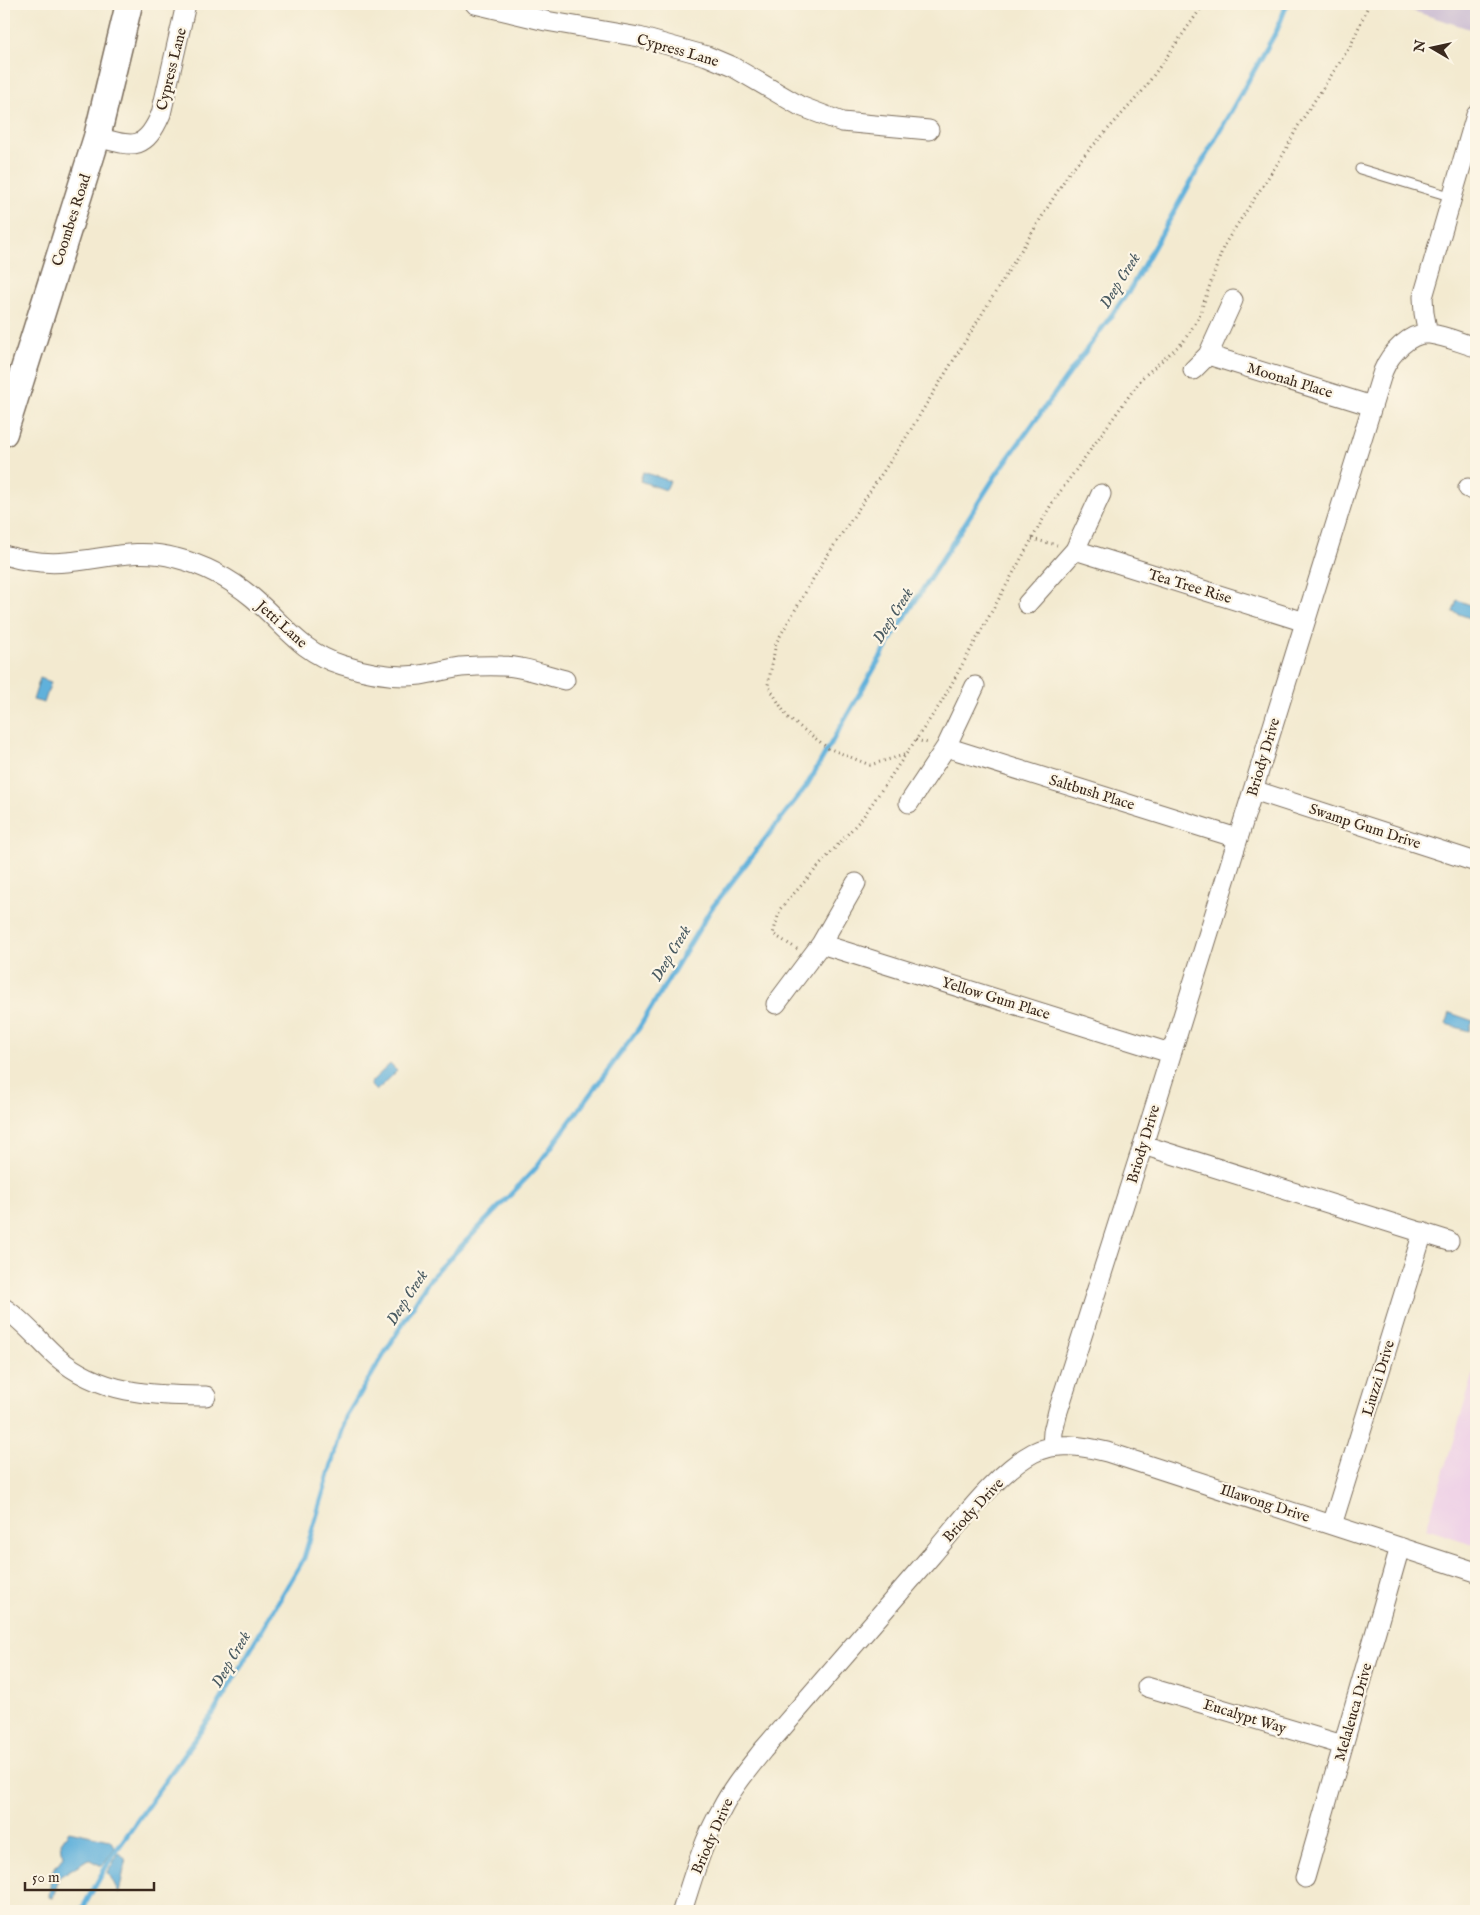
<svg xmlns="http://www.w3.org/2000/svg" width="1480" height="1915" viewBox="0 0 1480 1915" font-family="'IM FELL English',serif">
<rect width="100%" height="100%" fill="#fcf5e5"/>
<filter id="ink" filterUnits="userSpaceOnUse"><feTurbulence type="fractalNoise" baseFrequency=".02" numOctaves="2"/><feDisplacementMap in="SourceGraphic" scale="10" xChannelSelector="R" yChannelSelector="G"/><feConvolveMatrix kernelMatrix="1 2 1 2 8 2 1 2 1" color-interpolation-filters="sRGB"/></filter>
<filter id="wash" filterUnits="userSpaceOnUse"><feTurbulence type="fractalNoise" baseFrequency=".0096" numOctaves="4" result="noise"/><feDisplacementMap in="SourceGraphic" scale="20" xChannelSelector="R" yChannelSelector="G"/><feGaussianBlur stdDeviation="1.12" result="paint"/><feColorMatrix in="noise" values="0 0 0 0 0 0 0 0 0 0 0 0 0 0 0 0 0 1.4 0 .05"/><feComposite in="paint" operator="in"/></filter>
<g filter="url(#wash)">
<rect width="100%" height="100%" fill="#f3ead0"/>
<path fill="#eed0e7" d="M1476,1366V1545L1426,1529Z"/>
<path fill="#ccbed3" d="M1391,4H1476V28L1473,30Z"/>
<path fill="#60b1db" stroke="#4e6e7c" d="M643,472L670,481L666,490L640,481Z
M1457,600L1476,607V620L1453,612Z
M40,678L51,682L44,703L33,700Z
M1450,1013L1473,1021L1469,1031L1446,1024Z
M390,1064L397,1071L376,1091L369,1084Z
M69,1831L110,1840L115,1848L102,1866L88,1859L59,1877L53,1898L49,1897L51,1877L49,1875L63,1857L61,1842Z
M119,1852L126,1860L119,1893L108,1872Z"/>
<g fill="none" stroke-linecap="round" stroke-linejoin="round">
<path stroke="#60b1db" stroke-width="5" d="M81,1911L111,1858L214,1712L304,1558L346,1417L429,1280L535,1169L639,1028L711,909L807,785L894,634L998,472L1129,291L1277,30L1287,4"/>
</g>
</g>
<g filter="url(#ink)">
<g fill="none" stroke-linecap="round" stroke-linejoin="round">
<defs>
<path id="lane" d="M1360,169L1453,197"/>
<path id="street" d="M475,4L546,21L639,37L707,56L733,67L800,106L842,122L929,130
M97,137C132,146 144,153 161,114L186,4
M1428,334L1424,313L1423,297L1476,115
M1208,355L1372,406
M1193,370L1208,355L1233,300
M1468,488L1476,491
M1075,550L1305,622
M4,555C24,561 46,564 67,562C105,559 137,547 176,558C204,565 230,579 252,597C283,623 300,652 342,665C367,673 394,678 420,675C434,673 447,669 461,667C474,666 489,665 502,666C523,666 545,675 565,680
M1027,604L1075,550L1101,494
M946,747L1237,838
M1253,790L1476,862
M909,803L946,747L975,686
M821,944L1170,1053
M776,1004L821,944L856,883
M1143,1145L1449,1241
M4,1308C25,1322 39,1341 57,1357C101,1395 152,1395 206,1396
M1052,1447L1053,1432L1058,1411L1143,1145L1383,371C1390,354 1409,332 1430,334C1446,336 1461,343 1476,347
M1332,1525L1423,1232
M1147,1687L1343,1745
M1305,1878L1400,1547
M682,1911C693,1877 703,1841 721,1810C732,1788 748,1769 763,1750C819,1685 876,1620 932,1555C959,1524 997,1472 1033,1453C1055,1441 1083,1446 1107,1452L1476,1572"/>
<path id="secondary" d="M4,433L97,137L129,4"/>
</defs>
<use href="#lane" stroke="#7b6d5c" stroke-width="11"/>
<use href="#street" stroke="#7b6d5c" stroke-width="21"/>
<use href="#secondary" stroke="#7b6d5c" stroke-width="29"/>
<path stroke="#7b6d5c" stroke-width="3" stroke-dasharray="1 4" stroke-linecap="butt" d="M1032,539L1057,545
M916,740L928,743
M904,755L870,765L828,748L787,717L768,685L776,643L823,562L905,439L1070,171L1141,93L1204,4
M797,949L773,934L780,909L863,817L941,703L1052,503L1142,378L1183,342L1198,319L1224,245L1283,155L1298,126L1351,45L1369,4"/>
<use href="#lane" stroke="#fff" stroke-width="9"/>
<use href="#street" stroke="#fff" stroke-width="19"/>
<use href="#secondary" stroke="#fff" stroke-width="26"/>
</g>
</g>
<g text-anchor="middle" stroke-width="4.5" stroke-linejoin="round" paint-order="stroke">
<g font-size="15" fill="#3b2a1e" stroke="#fcf5e5">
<text transform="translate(678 50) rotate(16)" y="5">Cypress Lane</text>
<text transform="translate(171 69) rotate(-76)" y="5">Cypress Lane</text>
<text transform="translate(71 220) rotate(-72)" y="5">Coombes Road</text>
<text transform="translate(1290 380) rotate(17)" y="5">Moonah Place</text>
<text transform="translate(1190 586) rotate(17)" y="5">Tea Tree Rise</text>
<text transform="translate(282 624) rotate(42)" y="5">Jetti Lane</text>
<text transform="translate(1263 757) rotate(-73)" y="5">Briody Drive</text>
<text transform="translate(1092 792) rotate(17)" y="5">Saltbush Place</text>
<text transform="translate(1365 826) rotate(18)" y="5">Swamp Gum Drive</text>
<text transform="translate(996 998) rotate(17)" y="5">Yellow Gum Place</text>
<text transform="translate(1143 1144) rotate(-73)" y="5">Briody Drive</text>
<text transform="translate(1378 1378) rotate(-73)" y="5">Liuzzi Drive</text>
<text transform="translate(1265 1503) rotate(18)" y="5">Illawong Drive</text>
<text transform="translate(973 1510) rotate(-47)" y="5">Briody Drive</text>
<text transform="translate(1353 1712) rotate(-74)" y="5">Melaleuca Drive</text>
<text transform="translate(1245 1716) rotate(17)" y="5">Eucalypt Way</text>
<text transform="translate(712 1836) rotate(-66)" y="5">Briody Drive</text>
</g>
<g font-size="16" font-style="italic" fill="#485960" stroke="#fcf5e5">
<text transform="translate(1119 280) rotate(-58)" y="6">Deep Creek</text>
<text transform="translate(892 615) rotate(-58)" y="6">Deep Creek</text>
<text transform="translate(670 953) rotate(-59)" y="6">Deep Creek</text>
<text transform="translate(406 1297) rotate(-57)" y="6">Deep Creek</text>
<text transform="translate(230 1659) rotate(-60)" y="6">Deep Creek</text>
</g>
</g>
<rect width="1480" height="1915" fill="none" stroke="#fcf5e5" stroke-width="20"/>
<g transform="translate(1432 48) rotate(279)" stroke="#fcf5e5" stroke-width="4" paint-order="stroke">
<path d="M0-4L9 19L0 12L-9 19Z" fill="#3b2a1e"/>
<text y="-8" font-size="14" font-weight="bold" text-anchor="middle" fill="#3b2a1e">N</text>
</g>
<path d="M25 1882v8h129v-8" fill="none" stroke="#3b2a1e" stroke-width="2.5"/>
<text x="32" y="1882" font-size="15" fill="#3b2a1e" stroke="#fcf5e5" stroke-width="4" paint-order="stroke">50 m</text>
</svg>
